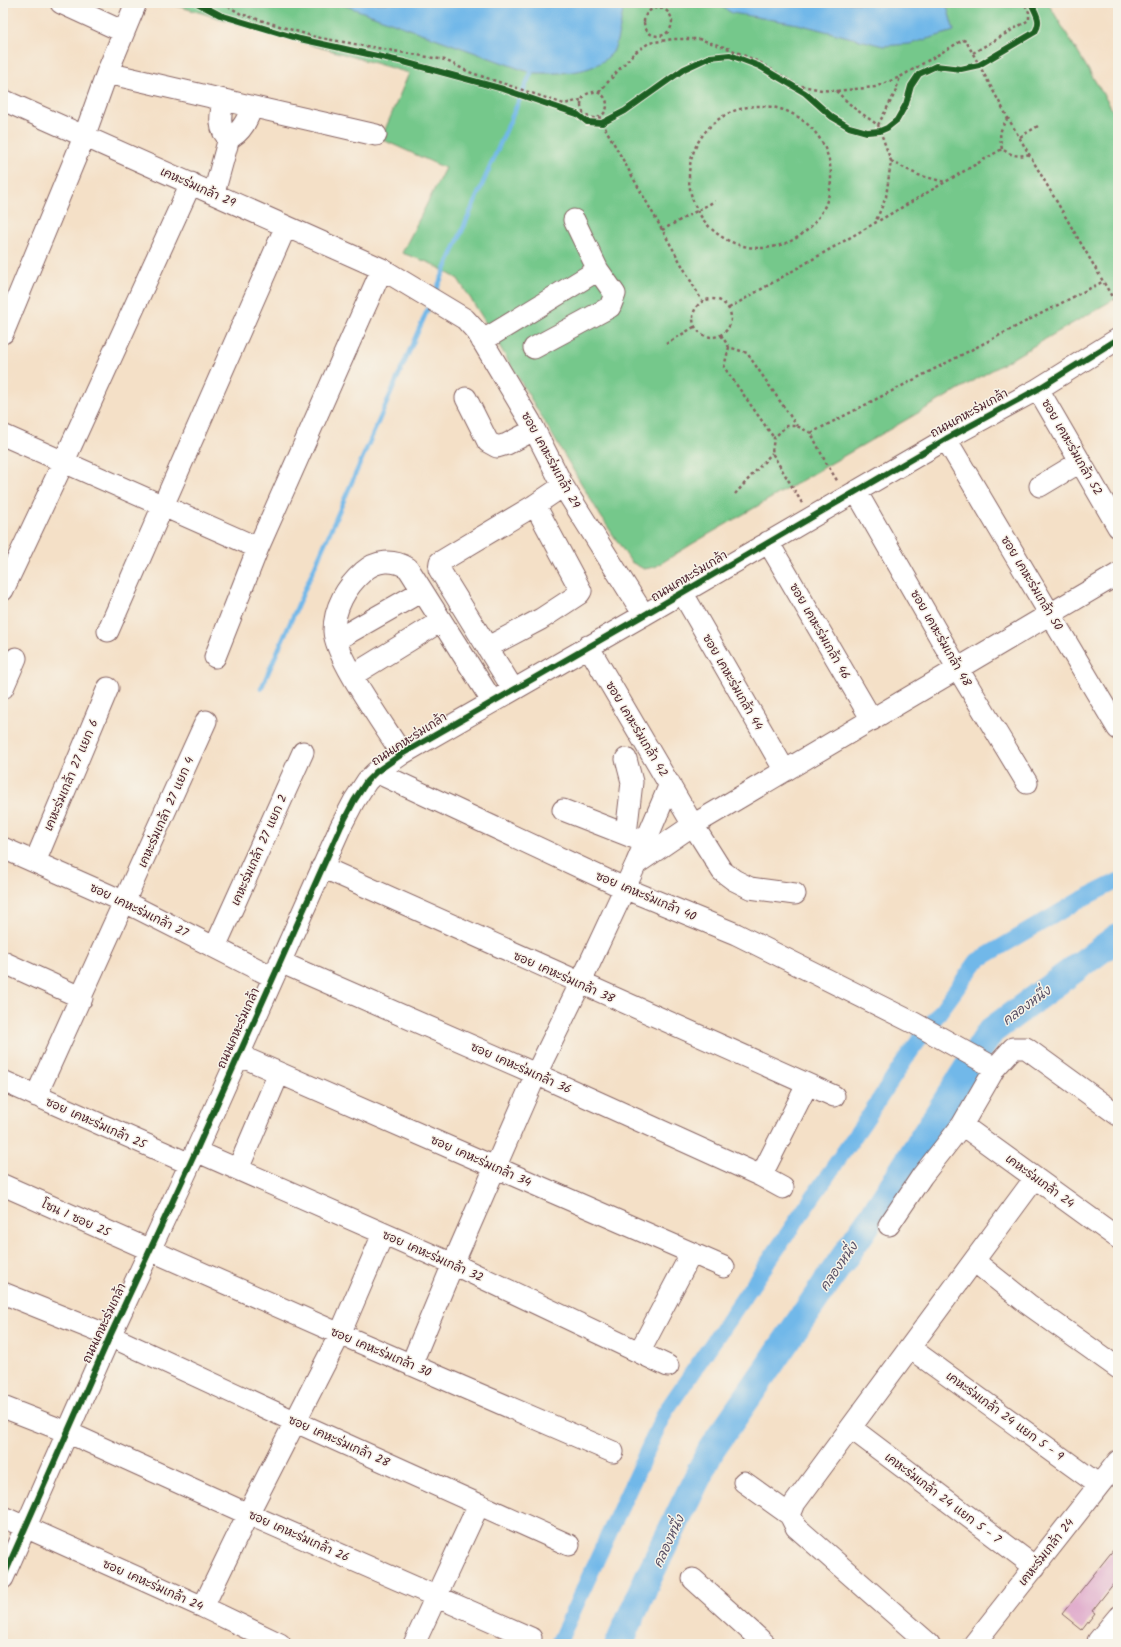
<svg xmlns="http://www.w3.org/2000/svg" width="1121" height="1647" viewBox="0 0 1121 1647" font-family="Kalam,'Playpen Sans Thai',sans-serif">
<rect width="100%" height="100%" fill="#f7f3e8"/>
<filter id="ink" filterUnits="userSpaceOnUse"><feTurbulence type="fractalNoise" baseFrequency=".025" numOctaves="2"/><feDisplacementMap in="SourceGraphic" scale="8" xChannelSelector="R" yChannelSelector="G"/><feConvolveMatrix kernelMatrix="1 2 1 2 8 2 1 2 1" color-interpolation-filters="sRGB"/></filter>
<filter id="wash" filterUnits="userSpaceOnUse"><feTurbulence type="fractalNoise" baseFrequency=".012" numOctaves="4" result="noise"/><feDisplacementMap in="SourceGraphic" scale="16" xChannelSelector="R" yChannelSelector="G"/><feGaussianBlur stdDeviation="0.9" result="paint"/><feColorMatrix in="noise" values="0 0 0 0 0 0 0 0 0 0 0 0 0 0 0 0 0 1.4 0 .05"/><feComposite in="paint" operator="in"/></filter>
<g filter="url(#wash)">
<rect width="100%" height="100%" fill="#f4e0c7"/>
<path fill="#74c88b" stroke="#5f745b" d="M167,3H1048L1118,119V297L692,544L655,567L644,569L631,562L600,515L481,315L458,279L430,263L402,253L445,168L381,139L409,73Z"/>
<path fill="#71b8e9" stroke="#5e6c8a" d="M338,3H624C623,12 617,48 612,53C592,76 558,73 531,73Z
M715,3H946L954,31L910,44L883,46L798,24L732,13Z"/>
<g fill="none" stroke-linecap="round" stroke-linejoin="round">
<path stroke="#71b8e9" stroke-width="4.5" d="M434,295L531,73
M261,689L430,304"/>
<path stroke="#71b8e9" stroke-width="16" d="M558,1644L665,1412L865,1121L909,1054L977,961L1080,900L1118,881"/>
<path stroke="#71b8e9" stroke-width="28" d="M619,1644L648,1578L711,1450L883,1201L991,1031L1118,937"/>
</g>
<g id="blocks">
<path fill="#dfa9cb" d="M1118,1544V1578L1092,1611L1095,1613L1082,1630L1062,1614Z"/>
</g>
</g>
<g filter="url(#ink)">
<use href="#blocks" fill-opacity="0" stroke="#866362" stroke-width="1"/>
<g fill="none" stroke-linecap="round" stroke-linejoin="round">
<defs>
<path id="minor" d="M61,3L124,32
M107,73L376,135
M3,100L382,269L465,319L477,332L530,421L563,486L644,615
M229,138C242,133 248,118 252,107
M214,193L229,138C217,130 221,112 223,100
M3,333L84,137L107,73L136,3
M482,341L598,270L574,220
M534,348L610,307L615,294L598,270
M1038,389L1118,527
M466,398L488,442L497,447L507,444L534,430
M3,435L258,548
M946,439L1118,729
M1040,486L1080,462
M856,491L958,669L1027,783
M768,542L872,720
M3,590L64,461L191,183
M682,592L785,771
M108,631L286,226
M336,640L422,591
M588,646L693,825L722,871L734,880L750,888L795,894
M488,647L541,619L579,594L581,591L535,505
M215,657L258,548L382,269
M353,675L441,621
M3,688L16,658
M513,689L439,569L440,562L535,505L563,486
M402,754C386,728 335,658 334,631C334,608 346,587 363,572C376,560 393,559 408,568L492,701
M626,759L632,782L626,834
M376,772L624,888L736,934L914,1023L995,1068
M563,810L645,842
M3,848L125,902L273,977
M35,862L108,688
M636,864L693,825L1118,574
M322,867L834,1096
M215,947L303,752
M3,962L82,998
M280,962L536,1074L761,1176
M238,1055L724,1267
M3,1081L190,1164
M36,1096L206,721
M962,1125L1118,1238
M196,1151L453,1264L668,1366
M238,1169L279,1073
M3,1185L340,1334L613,1452
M783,1188L761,1176L807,1085
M889,1225L922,1176L962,1125L995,1068L1013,1048H1026L1118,1115
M974,1261L1028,1304L1118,1368
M3,1293L110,1336L296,1422L569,1545
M910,1348L1099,1485
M640,1351L691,1254
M411,1365L453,1264L536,1074L580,984L636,864L670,784
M3,1407L67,1432L248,1514L531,1638
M851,1428L1035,1567
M744,1482L790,1515
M790,1515L795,1503L1035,1178
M790,1515L796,1527L929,1644
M3,1517L203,1607L280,1644
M3,1578L110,1336L196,1151L341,826L354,801L367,781L376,772L402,754L644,615L946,439L1038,389L1118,339
M693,1579L765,1644
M203,1607L248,1514L340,1334L383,1234
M1098,1641L1118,1617
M414,1644L479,1504
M974,1644L1118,1461"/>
</defs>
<use href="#minor" stroke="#866362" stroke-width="23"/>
<path stroke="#866362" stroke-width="2.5" stroke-dasharray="3 3" stroke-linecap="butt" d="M223,3L241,14L315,37L445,60L469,72L564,104L581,100
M655,8L656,3
M644 22a14 14 0 1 1 28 0a14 14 0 1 1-28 0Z
M973,53L1029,20V12L1024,3
M836,91L854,108L878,125L891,161L886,197L875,223
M599,92L634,53L649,43L673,39H699L730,49L761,63L797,85L822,90L836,91L875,87L900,77L963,40L966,41L1008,118L1118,307
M581 105a13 13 0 1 1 26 0a13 13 0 1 1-26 0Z
M689 177a71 71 0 1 1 142 0a71 71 0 1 1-142 0Z
M599,117L702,301
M878,125L895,93L900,77
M1020,137L1038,126
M1002,149C999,135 999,130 1008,118
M891,161L918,175L945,182
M662,230L715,201
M693 318a19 19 0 1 1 38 0a19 19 0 1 1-38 0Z
M729,308L1002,149C1012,156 1018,157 1030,154
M721,335L729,347L747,353L797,426
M666,344L694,327
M729,347L724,367L774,438
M811,433L1104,281
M735,494L772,453
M802,503L772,453L774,438L786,426H797L811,433L825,461L838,482"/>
<use href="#minor" stroke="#fff" stroke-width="21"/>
<defs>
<path id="cycleway" d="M197,3L220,15L300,39L404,62L503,89L577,114L587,122L602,123L625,111L684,69L710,57L730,55L759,66L805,93L832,117L849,127L867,132L880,131L887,128L897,120L906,104L911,86L919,74L936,66L961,69L979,65L1035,32C1042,21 1036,14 1031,3
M3,1578L110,1336L196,1151L341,826L354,801L367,781L376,772L402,754L644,615L946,439L1038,389L1118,339"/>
</defs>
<use href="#cycleway" stroke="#f7f3e8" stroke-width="8"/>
<use href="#cycleway" stroke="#1b5e20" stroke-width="6"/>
</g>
</g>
<g text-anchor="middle" stroke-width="3" stroke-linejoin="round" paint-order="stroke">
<g font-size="12" fill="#4a1f2b" stroke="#f7f3e8">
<text transform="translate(198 187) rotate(24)" y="4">เคหะร่มเกล้า 29</text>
<text transform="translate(969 413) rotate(-29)" y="4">ถนนเคหะร่มเกล้า</text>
<text transform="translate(1072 447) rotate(60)" y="4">ซอย เคหะร่มเกล้า 52</text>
<text transform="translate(551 460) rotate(61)" y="4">ซอย เคหะร่มเกล้า 29</text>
<text transform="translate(689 576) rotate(-31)" y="4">ถนนเคหะร่มเกล้า</text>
<text transform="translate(1032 583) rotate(59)" y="4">ซอย เคหะร่มเกล้า 50</text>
<text transform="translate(820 631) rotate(60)" y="4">ซอย เคหะร่มเกล้า 46</text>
<text transform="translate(941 638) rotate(60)" y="4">ซอย เคหะร่มเกล้า 48</text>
<text transform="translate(733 682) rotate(60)" y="4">ซอย เคหะร่มเกล้า 44</text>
<text transform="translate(637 729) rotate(59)" y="4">ซอย เคหะร่มเกล้า 42</text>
<text transform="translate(409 739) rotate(-33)" y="4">ถนนเคหะร่มเกล้า</text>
<text transform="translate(71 775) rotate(-67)" y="4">เคหะร่มเกล้า 27 แยก 6</text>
<text transform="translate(166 812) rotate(-66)" y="4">เคหะร่มเกล้า 27 แยก 4</text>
<text transform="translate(259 850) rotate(-66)" y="4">เคหะร่มเกล้า 27 แยก 2</text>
<text transform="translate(646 896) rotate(23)" y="4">ซอย เคหะร่มเกล้า 40</text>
<text transform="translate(139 910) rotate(26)" y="4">ซอย เคหะร่มเกล้า 27</text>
<text transform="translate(564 977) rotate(24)" y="4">ซอย เคหะร่มเกล้า 38</text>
<text transform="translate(238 1028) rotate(-66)" y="4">ถนนเคหะร่มเกล้า</text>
<text transform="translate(521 1068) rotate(24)" y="4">ซอย เคหะร่มเกล้า 36</text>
<text transform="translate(96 1123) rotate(24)" y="4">ซอย เคหะร่มเกล้า 25</text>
<text transform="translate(481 1161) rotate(24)" y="4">ซอย เคหะร่มเกล้า 34</text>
<text transform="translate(1040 1181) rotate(36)" y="4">เคหะร่มเกล้า 24</text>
<text transform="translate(76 1218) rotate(24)" y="4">โซน 1 ซอย 25</text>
<text transform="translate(433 1256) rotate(24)" y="4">ซอย เคหะร่มเกล้า 32</text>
<text transform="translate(104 1323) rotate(-65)" y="4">ถนนเคหะร่มเกล้า</text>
<text transform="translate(381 1352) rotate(23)" y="4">ซอย เคหะร่มเกล้า 30</text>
<text transform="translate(1005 1416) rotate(36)" y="4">เคหะร่มเกล้า 24 แยก 5 - 9</text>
<text transform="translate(339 1441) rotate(24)" y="4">ซอย เคหะร่มเกล้า 28</text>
<text transform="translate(943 1498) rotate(37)" y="4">เคหะร่มเกล้า 24 แยก 5 - 7</text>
<text transform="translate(299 1536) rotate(24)" y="4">ซอย เคหะร่มเกล้า 26</text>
<text transform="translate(1046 1552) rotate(-52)" y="4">เคหะร่มเกล้า 24</text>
<text transform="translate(153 1585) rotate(24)" y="4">ซอย เคหะร่มเกล้า 24</text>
</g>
<g font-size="13" font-style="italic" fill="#564d64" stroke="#f7f3e8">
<text transform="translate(1026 1005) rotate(-36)" y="5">คลองหนึ่ง</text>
<text transform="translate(838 1266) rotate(-55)" y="5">คลองหนึ่ง</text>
<text transform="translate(668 1541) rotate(-65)" y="5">คลองหนึ่ง</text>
</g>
</g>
<rect width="1121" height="1647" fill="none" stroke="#f7f3e8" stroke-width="16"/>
</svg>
